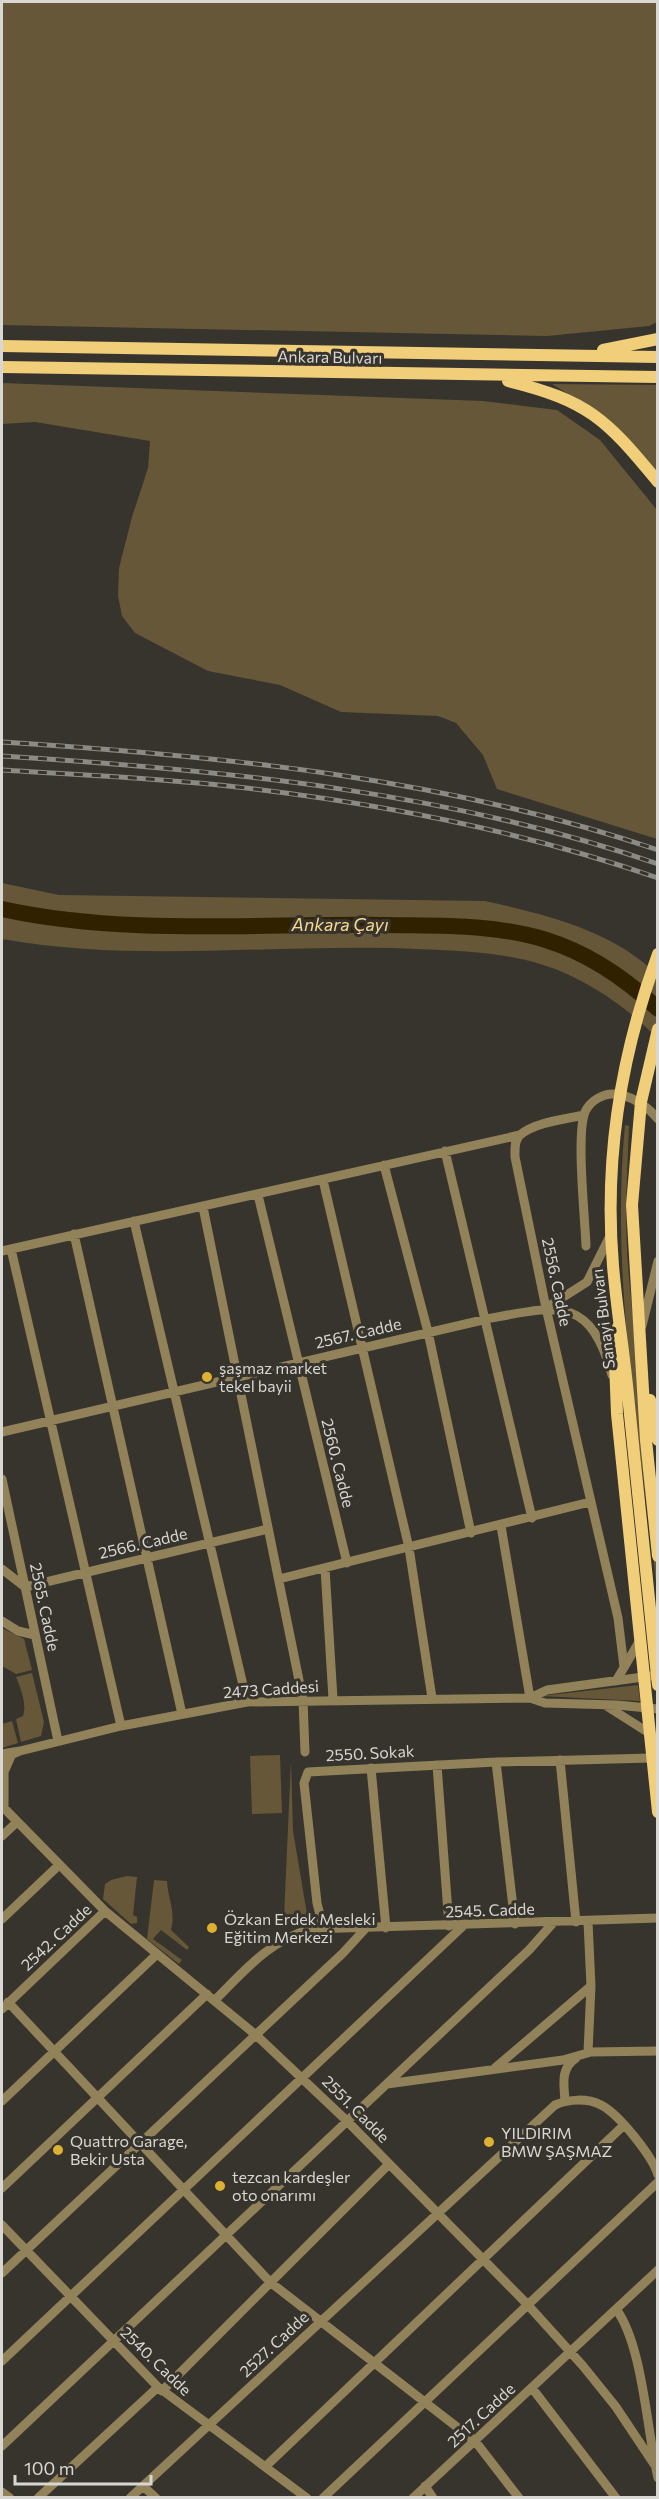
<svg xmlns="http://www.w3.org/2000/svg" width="659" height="2499" viewBox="0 0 659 2499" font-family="Commissioner,sans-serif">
<rect width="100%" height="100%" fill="#37342d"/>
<path fill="#655737" d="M2,2H657V322L649,326L547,336L2,325Z
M2,383L483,401L557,410L600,440L657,510V839L497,789L483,755L456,723L438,716L341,712L280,685L208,671L135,633L122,616L118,596L119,568L132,517L148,468L150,441L35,422L2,424Z
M552,384L657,385V480L590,408Z
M2,883L59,895L485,901C545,914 611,930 657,974V1038C622,1002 576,972 526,960C482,950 437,950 391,948C261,945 130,962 2,939Z
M625,1125L629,1126C627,1176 624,1226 629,1277C638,1381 657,1485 657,1591C640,1437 610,1280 625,1125Z
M2,1628L24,1639L32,1670L16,1674L2,1666Z
M32,1673L44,1722L41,1736L21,1742L16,1719L23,1716C27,1704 21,1689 16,1677Z
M638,1685L640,1701L541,1696Z
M12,1721L18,1743L2,1748V1724Z
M280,1755L282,1813L252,1814L250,1756Z
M291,1761L293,1831L307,1914L300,1925L284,1917Z
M127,1876L137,1877L133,1915L137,1917V1923L131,1924L103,1899L105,1884L111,1880Z
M154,1880L167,1881C168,1900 176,1911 171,1930L189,1947L187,1950L161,1930L153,1939L182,1960L179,1964L147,1939Z"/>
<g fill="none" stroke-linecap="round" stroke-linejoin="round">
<path stroke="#302200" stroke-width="16" d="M2,909C124,936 262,923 388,925C441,926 495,924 546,940C588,953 626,979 658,1009"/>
<path stroke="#92825a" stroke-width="9" d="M584,1115C566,1119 535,1122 520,1135C514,1140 515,1150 515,1157L546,1308L618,1618L624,1667
M445,1151L532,1518
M384,1165L428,1332L471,1533
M323,1180L409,1548L432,1698
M258,1195L347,1563
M203,1207L303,1700L305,1752
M134,1221L247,1702
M74,1234L182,1714
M586,1246C585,1218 576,1134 585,1112C590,1101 603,1093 615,1094C633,1096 646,1105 658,1119
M11,1249L121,1726
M2,1251L520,1135
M546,1308L587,1282L610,1236
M642,1326L658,1261
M2,1432L487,1319C556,1306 590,1294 612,1375
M2,1479L58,1741
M501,1526L530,1698
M325,1568L333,1699
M2,1569L25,1587L268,1529
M279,1579L590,1502
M2,1621L18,1631L35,1635
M616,1681L639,1642
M530,1698L547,1690L658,1675
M605,1705L649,1733
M20,1751L121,1726L247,1702L530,1698L545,1703L617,1705L658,1709
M2,1754L20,1751L2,1759
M560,1760L576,1922
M496,1762L515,1924
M437,1765L449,1926
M371,1768L386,1928
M2,1806L105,1911L256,2035L347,2121L527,2304L583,2366L616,2407L658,2470
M4,1808V1772L12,1754
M2,1836L17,1822
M2,1919L59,1865
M323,1927L317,1903L304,1783L308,1772L496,1762L652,1758
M215,2000C244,1971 270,1940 311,1929L658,1918
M8,2002L270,2282L475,2441L519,2498
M2,2009L105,1911
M588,2052L591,1986L588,1922
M495,2068L591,1986
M387,2084L563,2060L591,2052L658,2051
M2,2101L156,1955
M565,2101C564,2084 560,2069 576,2058
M2,2188L207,1994
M2,2225L158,2387L307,2498
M2,2273L343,1953L365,1929
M616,2309C643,2345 647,2433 658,2478
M2,2361L463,1926
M532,2388L616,2498
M162,2391L389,2164
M2,2446L529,1950L553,1923
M265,2467L623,2126
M143,2486L156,2498
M425,2486L433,2498
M2,2492L10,2498
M38,2498L158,2387
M130,2498L555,2105C569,2099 587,2098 601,2105C619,2114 653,2157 658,2175
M323,2498L658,2182
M413,2498L658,2270"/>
<path stroke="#f1ce7a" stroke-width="12" d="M2,346L658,357
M603,350L658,339
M2,367L658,377
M508,381C589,401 606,419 658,482
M658,954C621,1054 604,1159 613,1266C617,1312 625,1359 629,1405C639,1499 648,1592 658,1685
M658,1029L641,1102L632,1205L646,1440L658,1556
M618,1327L614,1337L617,1414L658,1812
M650,1400L658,1440"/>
<defs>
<path id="rail" d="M2,742C224,756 445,778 658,850
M2,756C223,770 446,791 658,864
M2,770C80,775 159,778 237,787C378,803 523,831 658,878"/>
</defs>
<use href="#rail" stroke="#8c8a85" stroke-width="5"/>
<use href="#rail" stroke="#37342d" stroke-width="3" stroke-dasharray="9" stroke-linecap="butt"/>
</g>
<g fill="#deb133" stroke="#37342d" stroke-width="2">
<circle cx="207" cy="1377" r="6"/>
<circle cx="212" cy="1928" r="6"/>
<circle cx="489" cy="2142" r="6"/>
<circle cx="58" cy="2150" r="6"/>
<circle cx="220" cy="2186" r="6"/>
</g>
<g text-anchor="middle" stroke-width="6" stroke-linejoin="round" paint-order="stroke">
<g font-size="16" fill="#d9d7d3" stroke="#37342d">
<text transform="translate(330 357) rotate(1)" y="6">Ankara Bulvarı</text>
<text transform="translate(557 1282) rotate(78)" y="6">2556. Cadde</text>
<text transform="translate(603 1319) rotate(-97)" y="6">Sanayi Bulvarı</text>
<text transform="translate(358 1333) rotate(-13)" y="6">2567. Cadde</text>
<text transform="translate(338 1463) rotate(76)" y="6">2560. Cadde</text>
<text transform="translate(143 1543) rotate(-13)" y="6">2566. Cadde</text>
<text transform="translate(45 1607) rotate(78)" y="6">2565. Cadde</text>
<text transform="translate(271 1689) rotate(-4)" y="6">2473 Caddesi</text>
<text transform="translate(370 1753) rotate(-3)" y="6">2550. Sokak</text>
<text transform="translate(490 1910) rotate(-2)" y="6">2545. Cadde</text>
<text transform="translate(56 1937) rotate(-43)" y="6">2542. Cadde</text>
<text transform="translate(356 2109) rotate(45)" y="6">2551. Cadde</text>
<text transform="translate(274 2344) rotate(-43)" y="6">2527. Cadde</text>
<text transform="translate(156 2361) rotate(44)" y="6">2540. Cadde</text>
<text transform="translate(481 2415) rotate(-43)" y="6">2517. Cadde</text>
</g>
<g font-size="16" fill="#d9d7d3" stroke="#37342d" text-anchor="start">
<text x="219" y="1374">şaşmaz market<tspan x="219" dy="18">tekel bayii</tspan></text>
<text x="224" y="1925">Özkan Erdek Mesleki<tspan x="224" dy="18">Eğitim Merkezi</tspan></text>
<text x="501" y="2139">YILDIRIM<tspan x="501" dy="18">BMW ŞAŞMAZ</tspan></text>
<text x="70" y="2147">Quattro Garage,<tspan x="70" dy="18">Bekir Usta</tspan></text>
<text x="232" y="2183">tezcan kardeşler<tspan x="232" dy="18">oto onarımı</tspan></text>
</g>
<g font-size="18" font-style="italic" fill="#fada8f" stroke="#37342d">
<text x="340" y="931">Ankara Çayı</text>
</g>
</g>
<rect width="659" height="2499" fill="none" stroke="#d9d7d3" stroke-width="6"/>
<path d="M15 2475v9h136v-9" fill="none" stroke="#d9d7d3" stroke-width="3"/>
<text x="24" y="2475" font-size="18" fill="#d9d7d3" stroke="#37342d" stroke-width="4.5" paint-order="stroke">100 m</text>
</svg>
